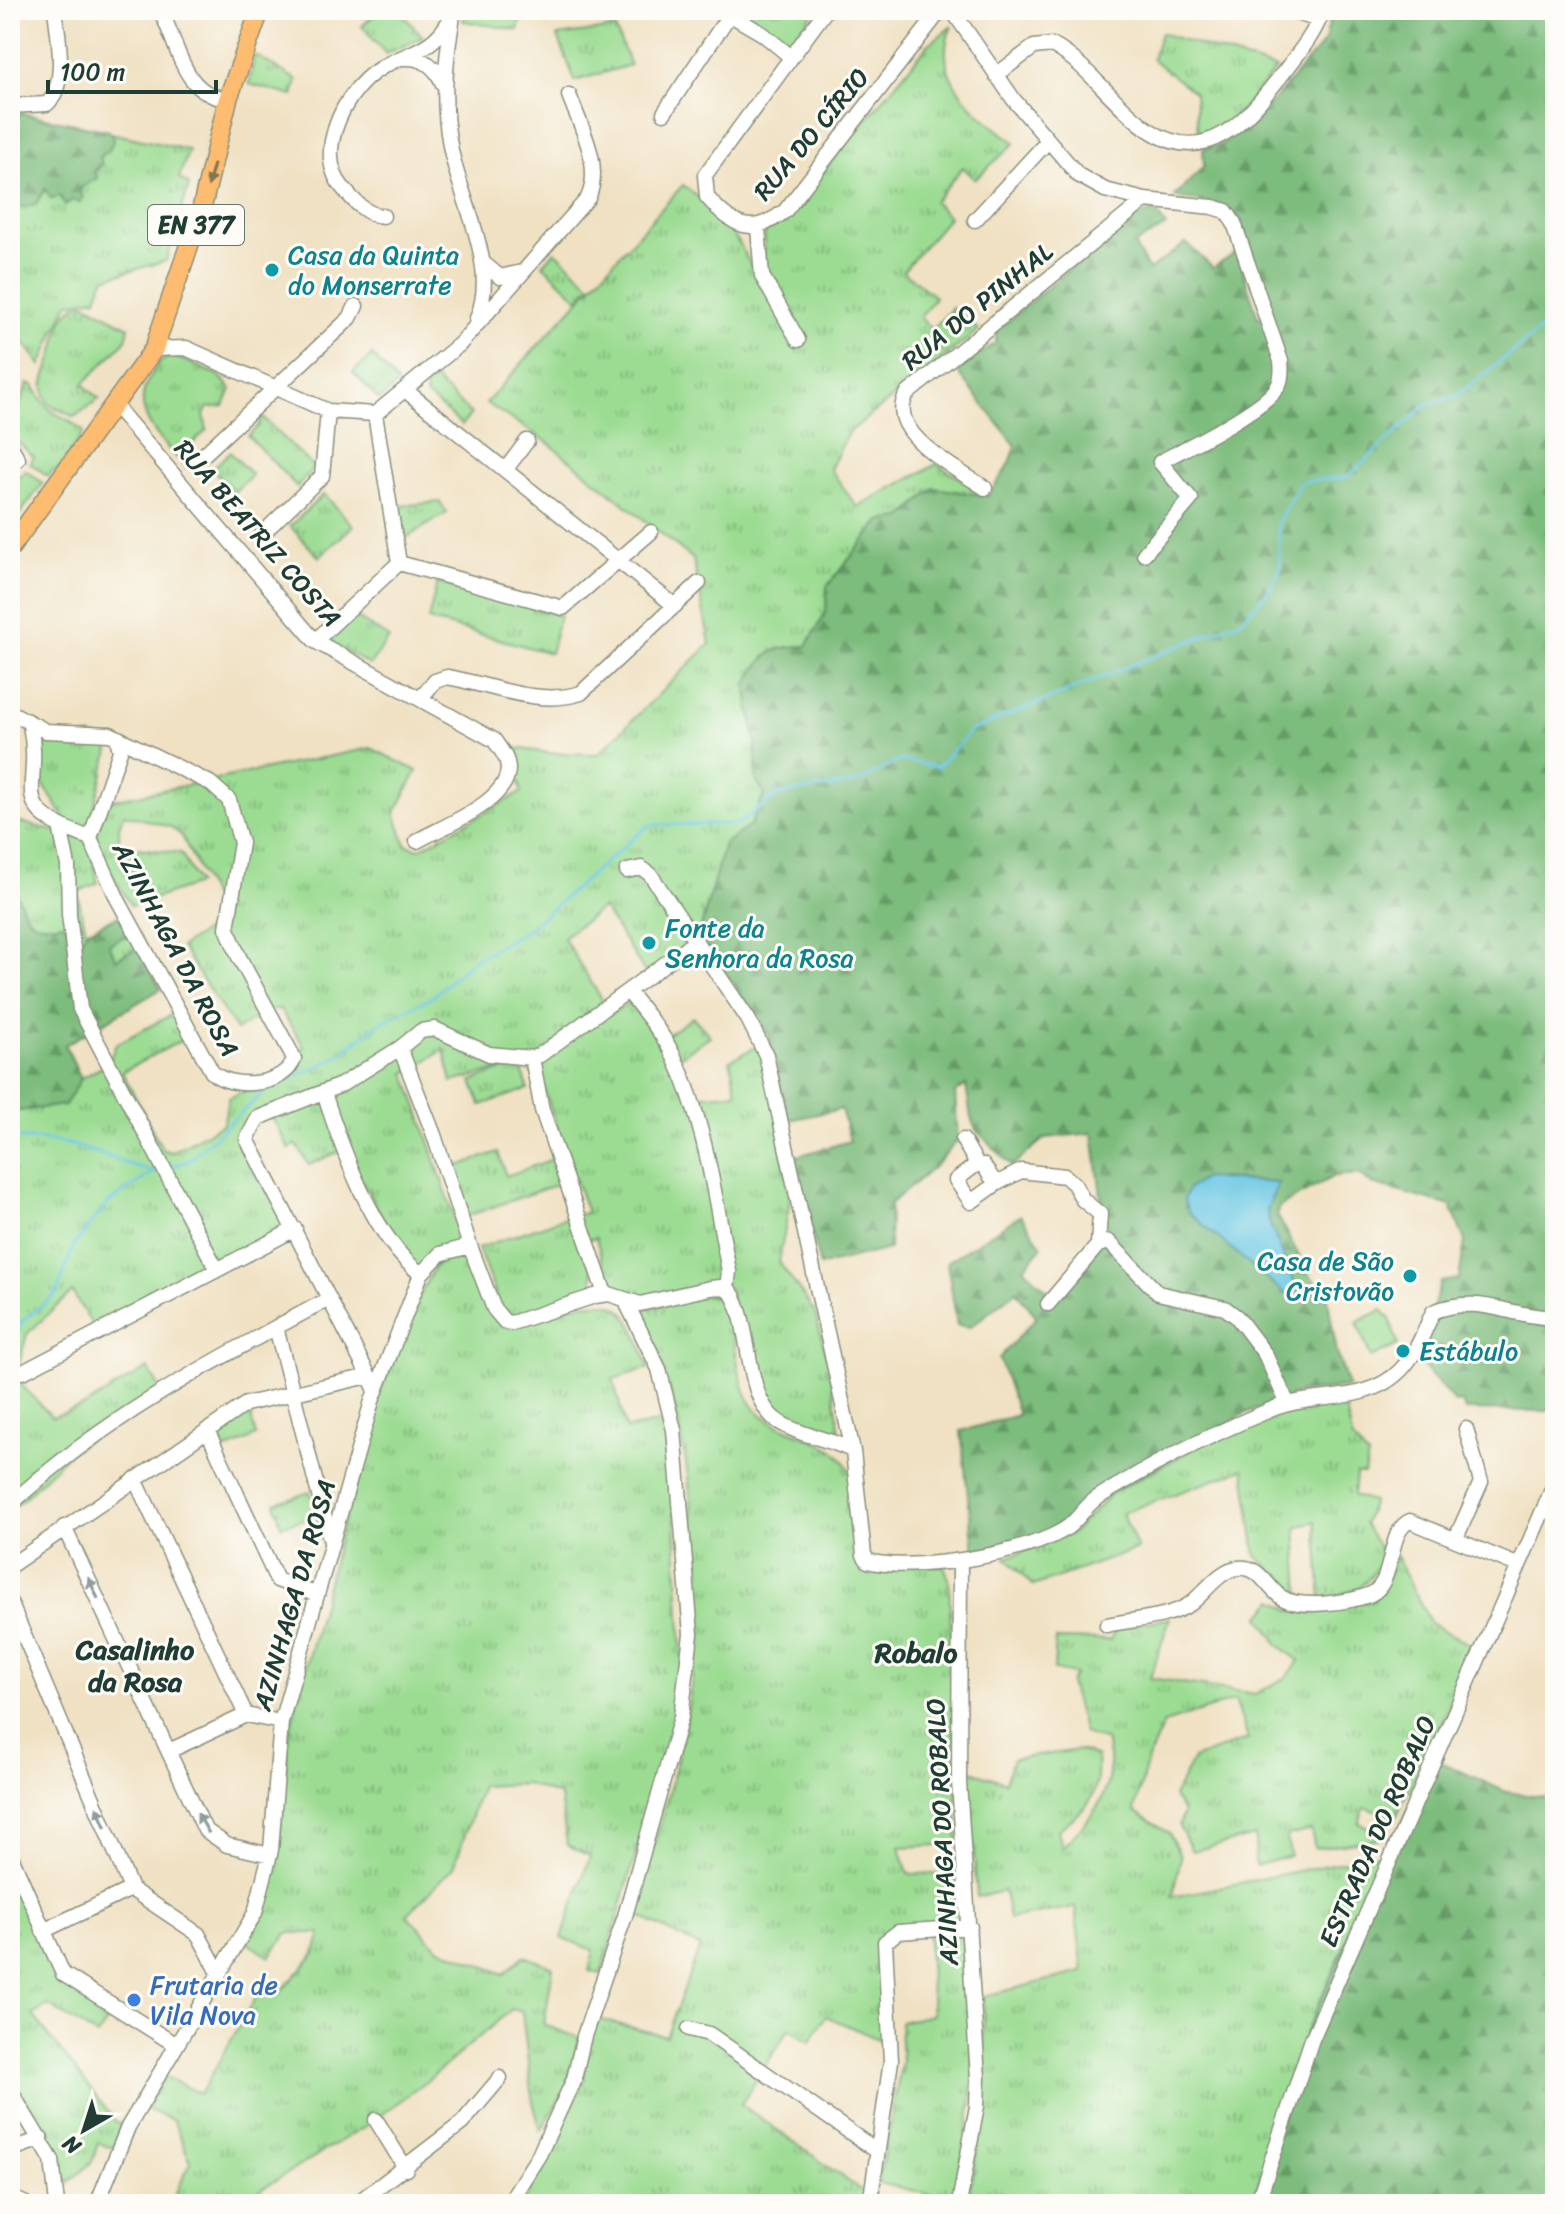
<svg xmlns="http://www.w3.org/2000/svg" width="1565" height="2214" viewBox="0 0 1565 2214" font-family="Sriracha,sans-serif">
<defs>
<pattern id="grass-tufts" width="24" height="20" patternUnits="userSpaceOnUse" patternTransform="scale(2)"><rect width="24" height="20" fill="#9bdc92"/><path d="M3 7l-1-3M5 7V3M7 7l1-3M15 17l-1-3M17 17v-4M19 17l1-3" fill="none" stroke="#7eb478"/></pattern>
<pattern id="forest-firs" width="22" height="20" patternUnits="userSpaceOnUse" patternTransform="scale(2)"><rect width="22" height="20" fill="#7cbc7c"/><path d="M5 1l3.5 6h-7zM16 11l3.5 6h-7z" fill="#659a66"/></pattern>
</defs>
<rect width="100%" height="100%" fill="#fdfcf7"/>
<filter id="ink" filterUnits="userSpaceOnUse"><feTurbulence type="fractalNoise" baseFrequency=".0125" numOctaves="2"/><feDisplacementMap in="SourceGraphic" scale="16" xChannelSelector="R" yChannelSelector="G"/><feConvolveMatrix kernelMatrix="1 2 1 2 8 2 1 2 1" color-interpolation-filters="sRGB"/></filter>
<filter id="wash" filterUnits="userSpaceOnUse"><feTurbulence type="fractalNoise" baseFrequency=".006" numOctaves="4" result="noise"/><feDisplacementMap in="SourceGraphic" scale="32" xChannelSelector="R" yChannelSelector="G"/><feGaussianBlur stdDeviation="1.8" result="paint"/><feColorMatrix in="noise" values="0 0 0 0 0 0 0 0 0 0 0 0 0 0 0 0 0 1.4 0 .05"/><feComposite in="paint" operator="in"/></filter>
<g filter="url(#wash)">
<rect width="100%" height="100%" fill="#f0e1c3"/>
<path fill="url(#grass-tufts)" stroke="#5d8c63" stroke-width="2" d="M379,10H399L423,37L386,54L362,26Z
M465,10H522L518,30L463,21Z
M737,10H815C809,18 802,29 797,35C785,50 749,18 737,10Z
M952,26C928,77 978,115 1015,143L975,179L963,167L934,202L949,217L903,271L935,297L920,318L933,329L952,308L979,330L848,433L830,469L857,507L937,464L988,496L934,488L902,518L880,521L827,586L826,612L807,646C768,647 766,653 746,685L756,743V781L765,793L750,826L724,844L699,935L647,975L603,908L563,937L611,1014L632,1001L659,1040L693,1017L710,1036L674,1061L688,1096L737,1093L730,1060L758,1046L770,1073L790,1200L779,1262L814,1311L830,1366L840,1433L779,1416L761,1389L729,1293C693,1296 643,1307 610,1288L596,1238L581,1240L592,1268L594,1289L515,1318L501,1309L478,1248L573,1215L587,1213L540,1078L521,1066L528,1089L481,1105L472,1081L517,1065L452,1082L444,1050L405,1073C427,1128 441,1185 463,1240L416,1280L345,1149L309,1165L296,1144L289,1149L267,1108L250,1115L242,1134L291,1226L94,1328L72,1292L27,1334L15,1378L52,1417L84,1406L148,1368L161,1390L69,1453L10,1512V820L67,834V822L37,774L47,740L90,736L105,739L109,751L87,834L98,883L77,892L86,931L118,916L161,989L65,1045L81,1078L108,1064L116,1044L175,1013L184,1039L122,1072L163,1150L172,1152L223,1124L229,1098L295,1065L304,1046L280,1009L270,1010L236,1030L181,947L223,919L182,836L171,827L124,814L119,826V846L181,853L198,884L131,906L95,844L102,802L371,748L417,771L395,813L406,845L419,849L522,792L509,747L549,753L598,754L710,644L693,559L546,441L486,403L683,185L726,220L755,273L763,270L765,231L782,221L928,45Z
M615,28L630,65L575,81L558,36Z
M1161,33L1276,69C1253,97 1235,127 1198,134L1195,93L1152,59Z
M255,55L297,80L293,96L249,84Z
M10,111L189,150L179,178L189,185L166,261L104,278L97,298L68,303L41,365L23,342L15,345L11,352L19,366L10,358Z
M555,251L591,285L579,299L543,265Z
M84,303L129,327L126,340L83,384L99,399L74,417L49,404C37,384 48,375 53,355C59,336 59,308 84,303Z
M372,355L398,384L379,400L353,372Z
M173,356L219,375L231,389L224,406L207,408L204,416L207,430L179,456L188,466L186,468C168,446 126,414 150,377C156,367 160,359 173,356Z
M434,379L471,414L462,425L426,395L425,387Z
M27,384L33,385C52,421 59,410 84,432L57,472L53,470L48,476L30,463L34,457L10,435Z
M260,415L314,467L297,487L248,436L259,425Z
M230,452L252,475L234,492L212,469Z
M10,468L21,476L25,470L43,483L10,527Z
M324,494L353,526L319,557L290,526Z
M440,502L447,513L404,539L399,506Z
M437,583L560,615L550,653L428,620Z
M354,616L389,638L370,665L334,645L331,637Z
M498,1152L506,1176L553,1159L561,1183L467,1216L450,1169Z
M458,1253L469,1255L503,1326C529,1319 603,1288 622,1311C636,1327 642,1348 649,1368L613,1379L626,1429L663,1422L672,1462L683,1673L670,1736L601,1974L589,1971L594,1950L562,1938L590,1856L567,1845L560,1796L526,1784L481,1786L454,1867L407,1915L437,1947L504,1974L524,1956L553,1967L544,2025L580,2038L566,2088L541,2131L533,2102L522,2012L512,2009L427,2081L367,2125L236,2204H170L191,2163L173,2120L146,2109L164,2076L200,2094L262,1987L276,1997L314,1955L321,1933H287L270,1957L247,1943L263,1913L277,1864L289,1732L370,1419L413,1308L435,1266Z
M707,1295L724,1301C736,1330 735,1383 753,1406C777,1437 831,1433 848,1468C862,1497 841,1530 865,1562L944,1566L949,1579L958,1844L900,1847L908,1874L959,1873C957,1944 975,2013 973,2083C971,2122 961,2161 953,2199L878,2183L902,2062L900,2022L932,2015L927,1924L884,1938L885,2042L826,2016L810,2041L789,2029L741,2104L866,2194L867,2204H523L584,2080L585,2046L597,2019L666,2036L700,1947L633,1913C656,1839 680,1764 691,1688C703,1602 695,1474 670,1391C662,1364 650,1337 641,1310Z
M1343,1399L1353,1440L1368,1457L1364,1474H1356L1354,1496L1373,1501L1364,1524L1383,1553C1369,1589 1357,1589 1322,1601L1316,1521L1296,1528L1300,1594L1256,1556L1244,1469L1122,1513L1138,1549L1033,1586L1006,1558L1071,1534L1112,1493L1217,1436L1299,1404Z
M249,1410L256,1436L224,1451L218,1431Z
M310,1492L317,1515L281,1526L275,1503Z
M1396,1556L1431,1624L1477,1648L1395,1819L1365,1807L1359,1823L1389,1837L1315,1848L1311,1830L1287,1836L1290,1856L1255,1866V1836L1192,1851L1179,1826L1183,1812L1173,1797L1193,1759L1248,1739L1235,1700L1164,1723L1148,1759L1134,1811L1169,1833L1181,1857L1172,1897L1385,1853L1306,2032L1252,2204H967L983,2118L984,1996L1083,1972L1075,1907L1009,1919L1004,1891L977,1897L968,1770L1005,1782L1013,1759L1080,1750L1097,1757C1100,1798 1089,1806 1058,1830L1062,1847C1095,1815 1119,1788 1106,1741L1084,1733L1070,1683L1075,1674L1054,1670L1056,1639L1110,1640L1116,1628L1170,1618L1150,1678L1255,1694L1287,1677L1299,1661L1279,1645L1260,1617L1274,1600L1292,1611L1373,1601L1381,1591Z
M10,1870L59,1979L114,2013L97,2036L48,2005L33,2015L116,2122L123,2123L113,2148L98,2143L92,2162L68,2183L58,2166L60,2152L10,2077Z"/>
<path fill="url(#forest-firs)" stroke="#4e7c58" stroke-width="2" fill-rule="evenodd" d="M1332,10H1527L1555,21V1411L1465,1410L1462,1402L1455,1403L1417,1359L1441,1282L1459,1279L1465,1241L1451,1206L1372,1184L1358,1174L1334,1176L1279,1207L1277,1215L1309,1275L1327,1294L1337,1353L1348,1387L1298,1393L1246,1413L1032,1540L974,1551L961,1431L1018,1415L999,1358L1037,1317L1016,1291L970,1327L957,1325L947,1262L1021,1215L1042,1247L1024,1268L1050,1293L1106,1234L1093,1133L1045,1138L1012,1166L976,1130L971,1118L966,1085L955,1093L958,1140L935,1166L890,1204L889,1249L820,1266L794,1157L850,1141L841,1109L789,1120L769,1035L699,935L724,844L750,826L765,793L756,781V743L746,685C766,653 768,647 807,646L826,612L827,586L880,521L902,518L934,488L988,496L1010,463L1016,446L956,370L996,343V331L1131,217L1155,211L1166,226L1134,245L1149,270L1186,243L1213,268L1237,252L1258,318L1270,315L1240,219L1223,205L1174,197L1204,166L1203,149L1220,145L1254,123L1325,41ZM1220,1178L1277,1183L1267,1210L1270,1225L1301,1297L1297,1300L1269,1281L1185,1207Z
M10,111L109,131L114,137L110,149L100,157L102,165L96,170L97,178L79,189L83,198L80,202L72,200L65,206L60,196L51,199L45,189L36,204L23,208L14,204V193H10Z
M10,886C31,908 15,930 64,923L80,941L86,932L118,916L129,934L109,944L116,959L137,948L161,989L65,1045L81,1079L65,1105L10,1112Z
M1432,1758L1506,1792L1555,1799V2204H1257L1306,2032Z"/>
<path fill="#9bdc92" stroke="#5d8c63" stroke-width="2" d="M1382,1310L1390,1319L1398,1345L1371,1358L1357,1322Z"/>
<path fill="#65c6e3" stroke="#42828c" stroke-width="2" d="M1204,1178L1278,1183L1267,1210L1270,1225L1301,1297L1297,1300L1269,1281L1188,1212L1184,1199L1188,1189Z"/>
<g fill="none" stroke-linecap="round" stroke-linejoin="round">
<path stroke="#65c6e3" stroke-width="3" d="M10,1140C57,1133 109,1158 153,1172L161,1169
M168,1167L188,1161L265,1091L335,1058L380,1023L432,997L472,961L527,930L649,825L738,824L778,794L856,783L901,760L938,767L970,731L1240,621L1267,593L1280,571L1278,521L1301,482L1347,477L1427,404L1455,397L1555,318
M10,1347L22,1321L56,1294L74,1245L108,1203L152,1173"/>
</g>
</g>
<g filter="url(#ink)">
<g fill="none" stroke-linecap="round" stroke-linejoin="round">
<defs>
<path id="minor" d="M160,10C179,44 182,96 228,99
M454,10C446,55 441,99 450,145C459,199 500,264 477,318
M722,10L763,34L791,57
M826,10L705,175L707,197C733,227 752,237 785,211L940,11
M899,10H944
M952,10L1014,100L1078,175L1105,190L1145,200L1213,207L1226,211L1234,223L1281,361C1282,370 1282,379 1278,386C1266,409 1185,448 1160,462L1191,499L1144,554
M1287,10L1319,20
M404,58C423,57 436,66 443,84
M996,75L1034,47L1052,45C1089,65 1114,106 1149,130C1208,169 1247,118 1280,77C1297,55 1314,36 1323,10
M10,106L47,104C68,85 58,35 55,10
M664,113L730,14
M383,216C367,216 353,200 343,188C332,175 329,158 332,141C338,111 357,81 384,66C410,52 434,49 449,21
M975,220L1048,141
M758,228L762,276L798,340
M482,262L500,277L522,272
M154,349L186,348L328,411L375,414L460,344L588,198C603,165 581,128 569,95
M405,390L675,606
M115,406L315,641L494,740C498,746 505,754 507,762C517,799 443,826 417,841
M375,414L399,563
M10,445L18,459
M197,461L350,318L356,306
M506,469L527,441
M985,488C959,470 883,432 907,394L1145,200
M262,534L322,476L328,411
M399,563L563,608L651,532
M315,641L399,563
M420,699L435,681L447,677C489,684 538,707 581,693L699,583
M10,712L46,731L110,734L210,783L229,800L241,843L227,928L239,957L294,1058C286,1087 231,1090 212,1072L118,900L90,838L120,751L117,738
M30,725C44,792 2,807 90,838
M60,826L68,866L69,914L80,1009L216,1268
M627,871L641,868L650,874L748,1019L766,1055L853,1451
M628,991C644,1012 663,1033 674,1057C706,1123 715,1199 729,1271L727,1289
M532,1058L542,1110L605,1294
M324,1093C342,1149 373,1238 421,1274
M963,1140L977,1164L956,1180L971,1202L996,1184L983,1165
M996,1184L1021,1171L1065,1176L1074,1184L1083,1200L1100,1214L1098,1245
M470,1246L434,1135L400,1048L421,1031L435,1029L489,1054L532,1058L540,1055L696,941
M1048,1304L1098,1245L1109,1242L1158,1293L1225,1308L1237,1317L1265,1354L1287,1402
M276,1327L331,1542
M23,1372L295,1229
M376,1390L247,1139L258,1118L341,1085L400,1048
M207,1430L277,1580L315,1594
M135,1479L246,1715
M10,1505C103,1418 218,1358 329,1299
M64,1527L205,1830L227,1845L270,1855
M1456,1538L1481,1482L1466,1429
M10,1566L246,1404L369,1376
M10,1602L131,1889L198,1934L218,1971
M1107,1625C1133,1619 1167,1619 1190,1604C1204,1594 1220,1569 1238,1568C1260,1565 1266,1587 1281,1597C1299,1610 1352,1602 1371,1594C1396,1582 1386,1531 1410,1521L1517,1565
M169,1751L246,1715L281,1722
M10,1854L63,1974L176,2045
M43,1931L131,1889
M689,2029L709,2034L877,2151
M10,2090L52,2160L57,2204
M376,2120L406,2169
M10,2150L41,2139
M10,2197L26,2204
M97,2204L128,2127L255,1913L271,1850L281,1722L372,1401L421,1274L440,1254L470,1246L494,1309L505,1322L512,1323L595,1296L609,1294L640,1304L710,1288L721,1287L731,1292C753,1325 743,1400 779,1422C802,1437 830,1438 853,1451L864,1555L868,1561C911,1573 1031,1554 1068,1527C1077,1520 1084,1509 1093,1501C1102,1494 1114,1488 1124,1482C1171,1454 1220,1431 1270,1410C1307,1394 1352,1403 1387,1381C1413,1365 1421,1338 1433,1312C1479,1293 1509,1317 1555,1318
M356,2204L462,2123L500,2078
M508,2204L539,2155L574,2079L584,2036L625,1916L681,1717L691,1634L674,1430L659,1369L625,1300
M870,2204L891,2061L885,1942L898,1932L970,1927
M959,2204L977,2106L978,2078L959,1782L960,1561
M1257,2204L1312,2039L1555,1483"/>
<path id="major" d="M10,548L154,349L202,207L228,99L260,10"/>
</defs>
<use href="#minor" stroke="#888f7c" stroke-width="17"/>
<use href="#major" stroke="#888f7c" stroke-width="21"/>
<use href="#minor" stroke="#fff" stroke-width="14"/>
<use href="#major" stroke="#fdbc6f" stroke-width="18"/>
</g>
<defs><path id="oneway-solid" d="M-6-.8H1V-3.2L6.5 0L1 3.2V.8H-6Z" transform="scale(2)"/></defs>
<use fill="#83764f" href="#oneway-solid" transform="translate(211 175) rotate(105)"/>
<g fill="#8f9e9a">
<use href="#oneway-solid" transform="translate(93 1588) rotate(-115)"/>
<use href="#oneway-solid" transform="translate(101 1817) rotate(-113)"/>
<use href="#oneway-solid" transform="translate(203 1823) rotate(-120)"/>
</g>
</g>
<g fill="#0f9aa8" stroke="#fdfcf7" stroke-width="3">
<circle cx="272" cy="270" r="8"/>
<circle cx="649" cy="943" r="8"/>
<circle cx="1410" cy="1276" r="8"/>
<circle cx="1403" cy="1351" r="8"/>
</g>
<circle fill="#3f7fe0" stroke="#fdfcf7" stroke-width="3" cx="134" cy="2000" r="8"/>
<g text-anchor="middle" stroke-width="6" stroke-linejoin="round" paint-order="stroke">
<rect fill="#fdfcf7" stroke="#62766e" stroke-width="2" x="148" y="205" width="96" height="40" rx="6"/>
<g font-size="24" font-weight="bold" fill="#1f3d34">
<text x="196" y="233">EN 377</text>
</g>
<g font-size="26" fill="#1f3d34" stroke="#fdfcf7">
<text transform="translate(811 134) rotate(-50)" y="9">RUA DO CÍRIO</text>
<text transform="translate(977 306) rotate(-39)" y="9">RUA DO PINHAL</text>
<text transform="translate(258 533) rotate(49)" y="9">RUA BEATRIZ COSTA</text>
<text transform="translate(176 949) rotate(62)" y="9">AZINHAGA DA ROSA</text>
<text transform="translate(294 1595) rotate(-74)" y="9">AZINHAGA DA ROSA</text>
<text transform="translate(1377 1831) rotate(-66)" y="9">ESTRADA DO ROBALO</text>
<text transform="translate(942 1832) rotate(-93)" y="9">AZINHAGA DO ROBALO</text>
</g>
<g font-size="26" fill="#0d838f" stroke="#fdfcf7" text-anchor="start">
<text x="288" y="264">Casa da Quinta<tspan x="288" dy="30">do Monserrate</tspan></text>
<text x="665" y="937">Fonte da<tspan x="665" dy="30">Senhora da Rosa</tspan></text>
<text x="1394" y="1270" text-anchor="end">Casa de São<tspan x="1394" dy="30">Cristovão</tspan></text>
<text x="1419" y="1360">Estábulo</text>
</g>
<g font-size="26" fill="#366cbe" stroke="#fdfcf7" text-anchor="start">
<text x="150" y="1994">Frutaria de<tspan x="150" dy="30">Vila Nova</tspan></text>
</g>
<g font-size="28" font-weight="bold" fill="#1f3d34" stroke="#fdfcf7">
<text x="135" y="1659">Casalinho<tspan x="135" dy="32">da Rosa</tspan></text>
<text x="916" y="1662">Robalo</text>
</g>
</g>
<rect width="1565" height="2214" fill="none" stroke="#fdfcf7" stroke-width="40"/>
<g transform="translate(84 2130) rotate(219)" stroke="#fdfcf7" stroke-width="6" paint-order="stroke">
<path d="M0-6L14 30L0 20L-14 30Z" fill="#1f3d34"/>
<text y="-12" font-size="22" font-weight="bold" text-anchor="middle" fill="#1f3d34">N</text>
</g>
<path d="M48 80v12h168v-12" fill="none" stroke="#1f3d34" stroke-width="4"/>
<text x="60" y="80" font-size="24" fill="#1f3d34" stroke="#fdfcf7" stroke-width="6" paint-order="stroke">100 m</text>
</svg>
